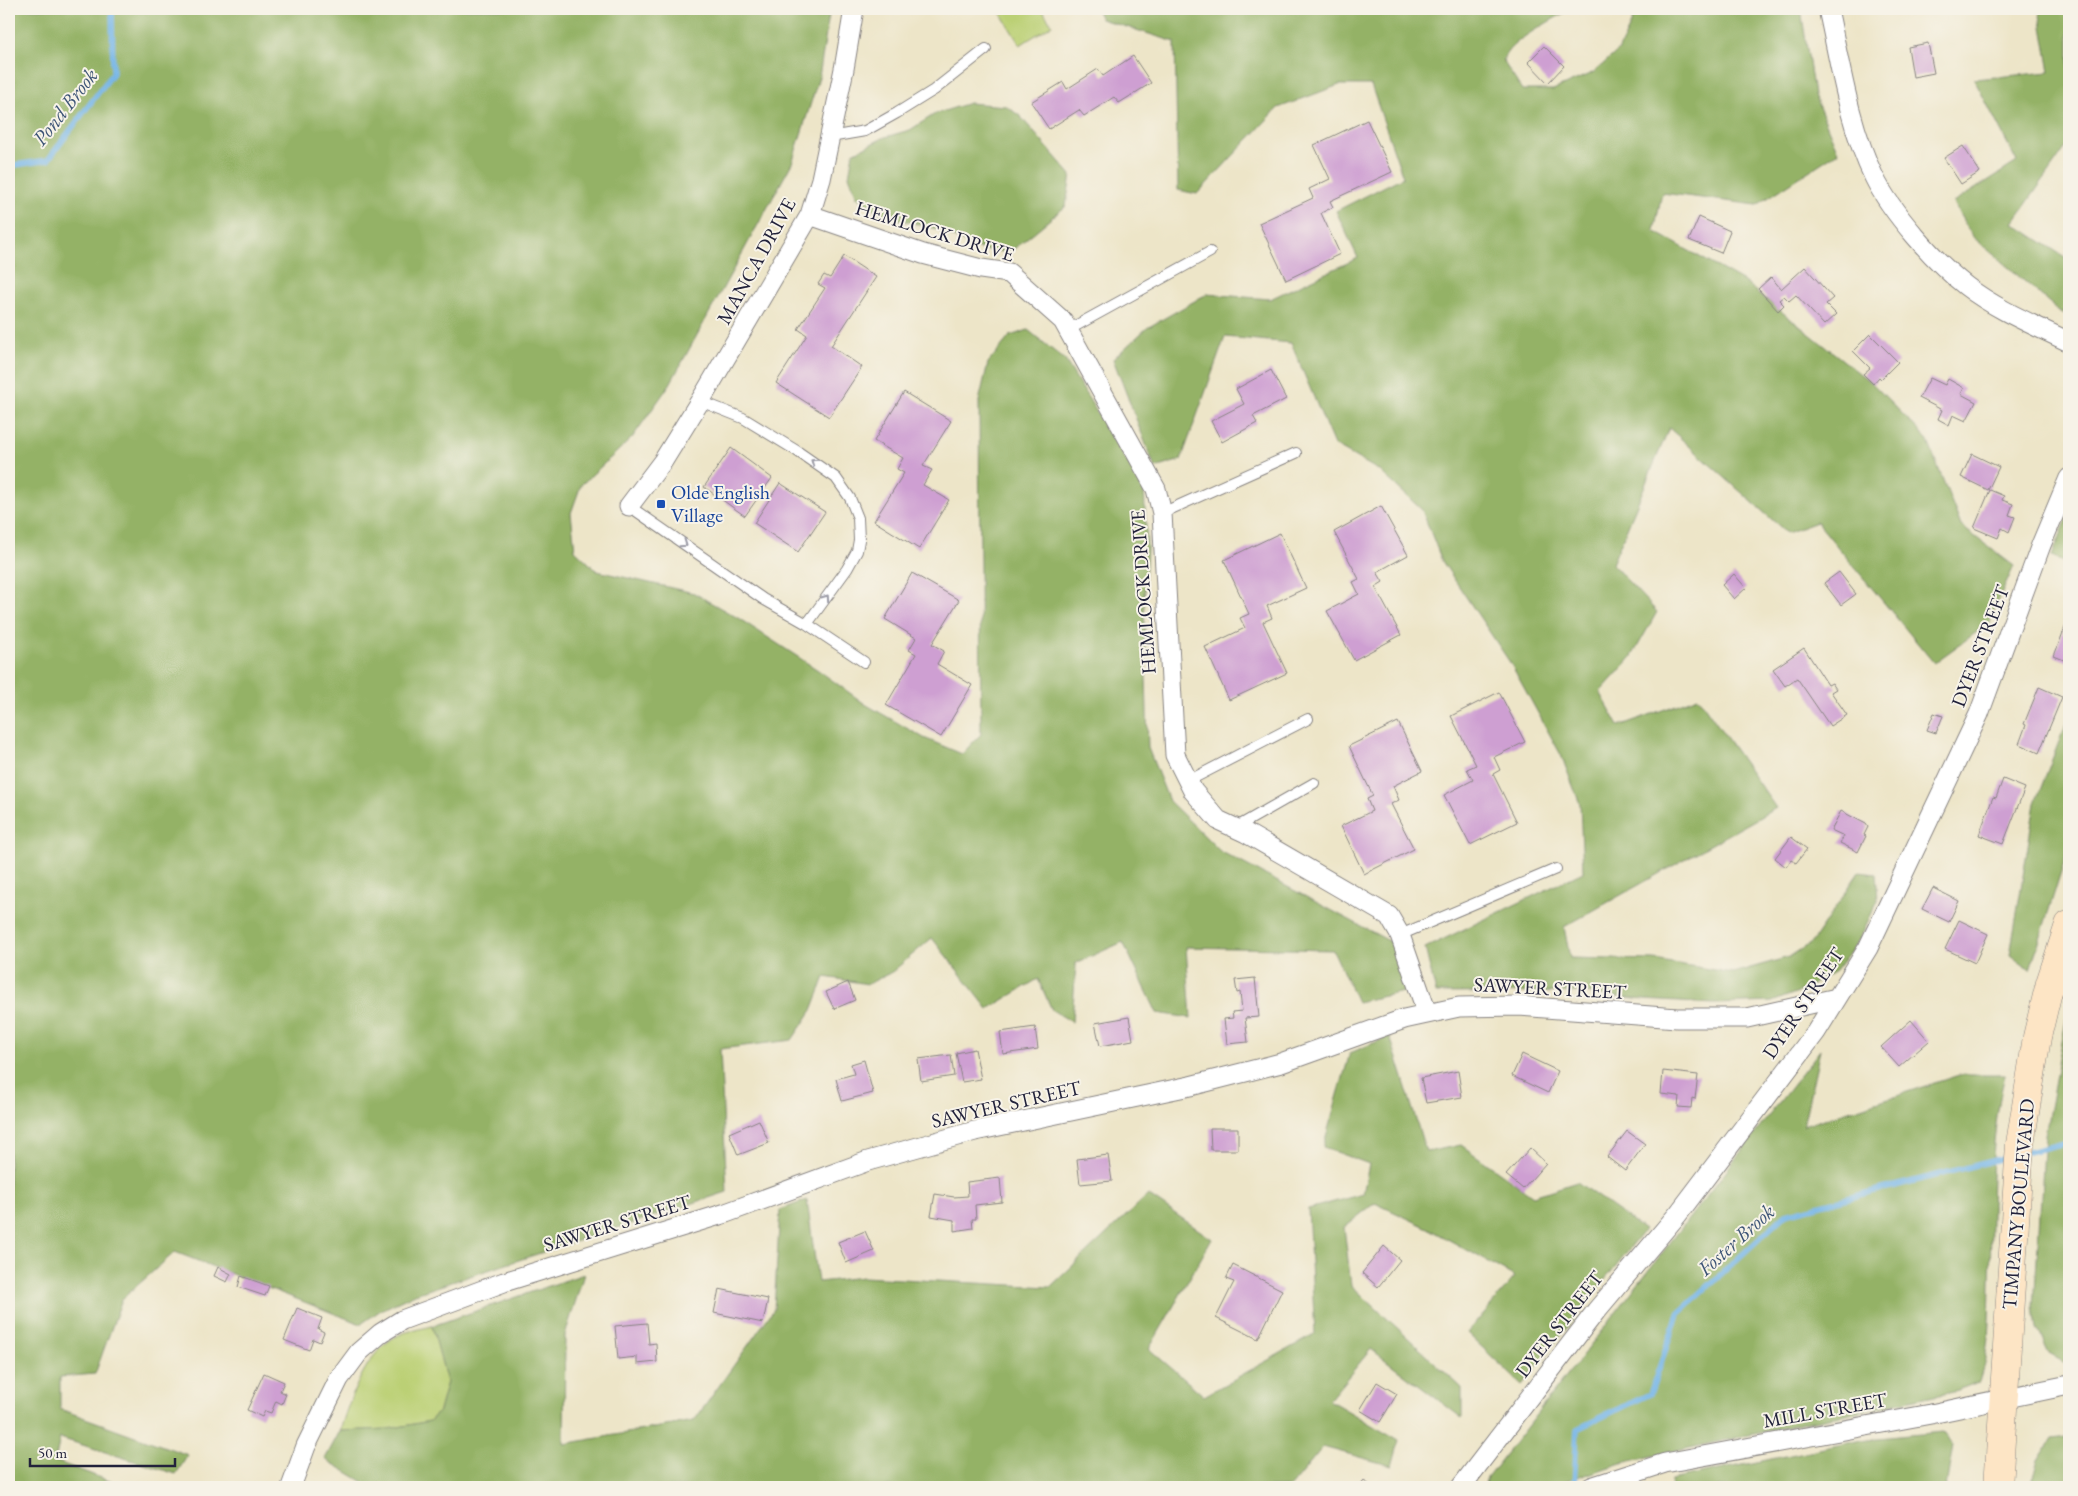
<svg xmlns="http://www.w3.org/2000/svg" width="2078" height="1496" viewBox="0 0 2078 1496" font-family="'EB Garamond',serif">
<rect width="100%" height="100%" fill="#f7f3e8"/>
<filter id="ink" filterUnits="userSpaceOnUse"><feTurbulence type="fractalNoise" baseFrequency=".02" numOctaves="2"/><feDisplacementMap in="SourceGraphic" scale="10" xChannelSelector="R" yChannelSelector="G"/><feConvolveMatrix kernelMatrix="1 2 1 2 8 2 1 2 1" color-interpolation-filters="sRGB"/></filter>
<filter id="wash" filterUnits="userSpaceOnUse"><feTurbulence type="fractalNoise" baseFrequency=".0096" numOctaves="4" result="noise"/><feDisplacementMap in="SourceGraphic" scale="20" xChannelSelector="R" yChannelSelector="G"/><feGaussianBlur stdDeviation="1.12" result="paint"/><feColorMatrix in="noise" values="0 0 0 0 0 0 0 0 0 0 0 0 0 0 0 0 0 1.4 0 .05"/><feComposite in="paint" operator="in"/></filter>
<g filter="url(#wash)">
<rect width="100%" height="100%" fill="#ede5c8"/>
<path fill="#bbd074" stroke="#6e7958" d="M998,9H1042L1052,25L1020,45Z
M432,1326L447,1382L439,1411L430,1421L388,1429L340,1431C349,1400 367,1349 399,1335C409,1330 422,1329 432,1326Z"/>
<path fill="#94b266" stroke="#5b6a50" d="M9,9H830L819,77L792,163L670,384L632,438L581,485L571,513L575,550L597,571L694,593L738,618L818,670L865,704L924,738L962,754L981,734L979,401L988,363L1010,336L1028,330L1065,360L1144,489L1147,547L1144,603L1148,748L1169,801L1220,851L1391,942L1408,991L1357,1002L1333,950L1186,947L1191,1018L1157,1013L1123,942L1076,963L1072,1022L1052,1010L1038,979L988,1009L932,938L892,972L868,984L825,977L812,1010L792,1040L720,1049L727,1192L415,1294L381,1310L361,1324L175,1252L122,1299L95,1374L60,1377V1409L188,1455L176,1474L60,1438L55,1461L126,1487H9Z
M1096,9H1570C1553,21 1507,41 1503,61L1522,90H1553L1594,72L1618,51L1631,24L1634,9H1801L1814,95L1838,152L1757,205L1662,193L1654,231L1744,282L1873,384L1927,439L1961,526L2014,566L1988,624L1934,663L1817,522L1787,533L1669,428L1612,564L1657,612L1631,658L1600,692L1619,726L1698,697L1776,808L1564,927L1570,958L1654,960L1733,973L1789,957L1812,942L1859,872L1876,874L1878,900L1859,940L1835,971L1803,990L1772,1002L1714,1004L1644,1000L1576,992L1436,993L1425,948L1583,872L1580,804L1561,755L1511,664L1442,561L1422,510L1380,471L1334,445L1291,343L1225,337L1181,460L1155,468L1113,359L1147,328L1207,294L1270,299L1358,258L1336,211L1403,177L1371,85H1339L1278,108L1197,194L1178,190L1175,42L1101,19Z
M2039,9H2069V143L2013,223L2069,260V316L2059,311L1972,236L1953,203L2017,162L1974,79L2050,72Z
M969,103L1006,106L1020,116L1071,175L1066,206L1010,252L983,250L933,228L882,215L857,197L849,176L853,153L885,137L910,130L935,114Z
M2069,514V564L2052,556Z
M2069,716V846L2030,970L2010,955L2035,803Z
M2069,1004V1365L2049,1354L2037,1329L2034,1306L2045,1135Z
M1390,1036L1426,1152L1461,1145L1533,1196L1577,1182L1644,1230L1522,1385L1467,1333L1515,1277L1428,1228L1375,1203L1344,1227L1351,1285L1462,1388V1418L1371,1349L1329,1400L1399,1441L1392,1466L1323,1447L1290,1487H372L325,1459L340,1431L388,1429L430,1421L439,1411L447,1382L432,1326L584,1274L565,1335L564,1444L694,1421L774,1309L780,1210L807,1200L818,1282L863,1277L1050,1287L1148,1195L1212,1239L1149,1349L1204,1396L1315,1334L1308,1209L1363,1194L1369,1164L1323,1147L1350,1053Z
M1820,1050L1803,1126L1959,1075H2005C1988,1142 1992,1214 1990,1283C1989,1317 1990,1350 1979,1382L1957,1390L1621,1463L1550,1487H1484L1487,1478Z
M1942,1432L1953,1445L1946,1487H1670L1671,1480L1867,1439Z
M2069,1437V1487H2029L2038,1461L2052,1439Z"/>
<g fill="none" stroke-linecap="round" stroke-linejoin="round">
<path stroke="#72b4e7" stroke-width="5.5" d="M9,166L48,160L113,73L112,9
M2028,1152L2069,1142
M1574,1487L1577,1429L1650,1394L1678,1314L1786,1214L2011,1156"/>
</g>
<g id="blocks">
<path fill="#ce9fd2" d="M1889,9H1901V10L1890,12Z
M1928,43L1934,73L1913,77L1908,47Z
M1544,46L1564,66L1548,83L1528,62Z
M1133,56L1151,83L1119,103L1114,97L1084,116L1079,110L1049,129L1031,102L1063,82L1067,89L1098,69L1103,76Z
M1367,120L1392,172L1330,201L1333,207L1321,213L1340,254L1286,280L1259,223L1313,198L1309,189L1330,179L1314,145Z
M1963,146L1980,172L1961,184L1944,158Z
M1699,217L1730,231L1721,253L1689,240Z
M844,256L876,277L831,346L862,367L829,417L776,383L807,335L798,329L825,288L818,284L824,275L830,278Z
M1805,267L1833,298L1826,304L1836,314L1824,325L1796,295L1789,301L1784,296L1779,300L1784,305L1778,311L1758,289L1771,277L1781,289Z
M1870,334L1898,362L1881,379L1879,377L1873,384L1863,374L1870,368L1853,351Z
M1271,370L1286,399L1253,416L1257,423L1222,442L1211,421L1244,404L1236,389Z
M1930,378L1945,385L1948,379L1964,388L1961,394L1976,402L1966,421L1953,415L1949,425L1938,419L1942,410L1919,398Z
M904,392L951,421L923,466L932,470L923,485L949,500L919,549L874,521L904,473L897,469L903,458L874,441Z
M731,448L772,478L745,516L704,487Z
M1972,454L1999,467L1988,490L1961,477Z
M780,483L825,512L798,552L754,523Z
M1990,490L2004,496L2002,500L2013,504L2009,515L2015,517L2009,532L2002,528L1998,538L1974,528Z
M1381,506L1408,555L1377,572L1383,582L1375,587L1401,635L1354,660L1327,611L1359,594L1353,582L1359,579L1334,532Z
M1280,533L1306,588L1267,606L1272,618L1263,622L1287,673L1229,700L1205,647L1245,628L1240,618L1249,614L1224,560Z
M1839,572L1856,594L1841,605L1824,583Z
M912,573L959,600L932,644L944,651L937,664L972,685L941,737L886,705L916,654L909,650L916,638L885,619Z
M1734,574L1746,588L1734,599L1722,585Z
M2069,617V662L2054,656Z
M1804,648L1828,685L1832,683L1836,689L1831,692L1847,715L1830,726L1797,678L1785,686L1773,669Z
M2039,687L2062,697L2039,753L2019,744L2026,725L2024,724Z
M1499,692L1525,742L1494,757L1500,770L1493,774L1517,822L1470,845L1444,795L1473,780L1467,769L1476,765L1451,716Z
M1934,713L1943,716L1936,733L1927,730Z
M1398,722L1422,771L1393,786L1399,800L1391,804L1414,849L1364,874L1341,826L1372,811L1367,799L1373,796L1349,746Z
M2003,779L2025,788L2003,844L1979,835L1993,797L1996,798Z
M1841,811L1866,824L1868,827L1864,835L1866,836L1858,852L1840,843L1844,836L1831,830Z
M1791,837L1807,849L1796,863L1791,860L1786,867L1775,858Z
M1933,888L1959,901L1949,922L1922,909Z
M1959,920L1988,934L1975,963L1945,949Z
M1255,978L1259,1017L1245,1018L1248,1042L1227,1044L1224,1019L1233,1018L1232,1012L1242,1011L1240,992L1237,993L1235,980Z
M848,982L855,1000L834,1009L826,992Z
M1129,1017L1133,1040L1100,1046L1095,1023Z
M1911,1020L1929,1041L1899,1067L1881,1047Z
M1035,1027L1038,1049L1003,1054L1000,1032Z
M975,1049L981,1079L962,1082L956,1053Z
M1522,1054L1558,1071L1548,1093L1512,1076Z
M951,1055L954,1076L921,1081L918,1059Z
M864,1060L873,1093L842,1101L836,1079L854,1074L851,1064Z
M1458,1071L1462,1097L1426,1103L1421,1078Z
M1663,1071L1698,1075L1695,1099L1692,1098L1691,1108L1678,1107L1679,1096L1661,1094Z
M759,1120L769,1143L738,1155L729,1133Z
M1210,1128H1238V1150H1211Z
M1627,1131L1645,1144L1625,1171L1607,1157Z
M1530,1148L1546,1163L1523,1189L1506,1175Z
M1108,1155L1112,1181L1080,1184L1077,1159Z
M1000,1178L1002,1202L975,1205L976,1219H972L973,1228L954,1231V1220L931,1216L935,1194L954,1197L968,1196L967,1182Z
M865,1231L874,1251L846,1263L838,1242Z
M1384,1246L1400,1260L1378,1287L1362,1273Z
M1233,1265L1282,1290L1258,1339L1216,1318L1234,1282L1226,1279Z
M218,1267L231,1274L227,1282L214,1276Z
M241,1276L269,1286L265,1296L238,1287Z
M719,1289L768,1299L763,1323L714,1313Z
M297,1308L322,1318L318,1329L324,1332L320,1342L313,1339L309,1350L284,1340Z
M647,1323L649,1344L656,1343L657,1362L637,1364V1357L618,1359L615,1326Z
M264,1373L284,1382L280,1391L286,1394L282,1404L276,1401L271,1413L265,1411L262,1417L247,1410Z
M1377,1382L1397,1394L1380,1422L1360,1410Z
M1364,1481L1373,1487H1359Z"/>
</g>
</g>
<g filter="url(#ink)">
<use href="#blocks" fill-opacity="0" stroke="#888482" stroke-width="1"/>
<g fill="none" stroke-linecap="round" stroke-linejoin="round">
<defs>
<path id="lane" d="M830,137L865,131L897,113L934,90L986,49
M1068,330L1210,252
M629,506L763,599L807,624L847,569L857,551L859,540L858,518L850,498L836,478L797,451L743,418L700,401
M1162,513L1296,453
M807,624L864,662
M1188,781L1308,719
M1235,828L1314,783
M1400,935L1556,869"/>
<path id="street" d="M1828,9C1840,63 1849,126 1874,177C1891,212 1935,262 1966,286C1997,310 2034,325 2069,342
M810,215L923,254L981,269L1009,273L1063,321L1156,489L1162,513L1175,755L1193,791L1218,820L1246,833L1389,916L1400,935L1427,1013
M629,506L663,461L705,393L810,215L821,179L844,69L854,9
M291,1487L306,1446L339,1379L359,1352L381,1333L402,1320L504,1282L726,1213L868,1161L975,1131L1190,1086L1281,1063L1404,1019L1459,1007L1519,1006L1677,1018H1747L1837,998
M1461,1487L1596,1311L1678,1214L1816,1032L1868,948L1979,714L2041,545L2069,478
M1591,1487L1665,1463L1931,1414L2069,1385"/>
<path id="secondary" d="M1998,1487L2020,1144L2037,1037L2050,983L2069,925"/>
</defs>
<use href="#lane" stroke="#888482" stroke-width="12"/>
<use href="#street" stroke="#888482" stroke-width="21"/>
<use href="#secondary" stroke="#888482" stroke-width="29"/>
<use href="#lane" stroke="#fff" stroke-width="10"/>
<use href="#street" stroke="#fff" stroke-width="19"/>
<use href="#secondary" stroke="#fde5c5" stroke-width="28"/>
</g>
<defs><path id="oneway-chevron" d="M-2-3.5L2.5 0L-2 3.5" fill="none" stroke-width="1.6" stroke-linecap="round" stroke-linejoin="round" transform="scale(1.25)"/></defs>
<g stroke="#9c9ca7">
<use href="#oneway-chevron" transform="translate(814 462) rotate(-146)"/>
<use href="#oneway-chevron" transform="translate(684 544) rotate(35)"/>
<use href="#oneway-chevron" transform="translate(826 598) rotate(-55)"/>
</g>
</g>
<rect fill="#1a4fb4" stroke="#f7f3e8" stroke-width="2" x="656" y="499" width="10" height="10" rx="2.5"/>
<g text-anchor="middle" stroke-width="4" stroke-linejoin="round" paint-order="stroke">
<g font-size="20" fill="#22223b" stroke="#f7f3e8">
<text transform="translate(935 231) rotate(17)" y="7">HEMLOCK DRIVE</text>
<text transform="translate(756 261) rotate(-61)" y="7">MANCA DRIVE</text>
<text transform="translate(1143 592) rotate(-94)" y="7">HEMLOCK DRIVE</text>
<text transform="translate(1980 646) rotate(-69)" y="7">DYER STREET</text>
<text transform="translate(1550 988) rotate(3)" y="7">SAWYER STREET</text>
<text transform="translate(1803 1003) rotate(-56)" y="7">DYER STREET</text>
<text transform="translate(1006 1104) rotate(-13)" y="7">SAWYER STREET</text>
<text transform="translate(2018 1204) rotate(-85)" y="7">TIMPANY BOULEVARD</text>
<text transform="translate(617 1223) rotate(-17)" y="7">SAWYER STREET</text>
<text transform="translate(1559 1324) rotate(-52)" y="7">DYER STREET</text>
<text transform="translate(1825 1410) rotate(-10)" y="7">MILL STREET</text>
</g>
<g font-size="20" fill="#164399" stroke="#f7f3e8" text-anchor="start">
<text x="671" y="499">Olde English<tspan x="671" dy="23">Village</tspan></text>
</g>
<g font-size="21" font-style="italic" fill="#3e5577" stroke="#f7f3e8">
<text transform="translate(65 107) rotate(-52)" y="7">Pond Brook</text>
<text transform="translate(1736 1240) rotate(-42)" y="7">Foster Brook</text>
</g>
</g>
<rect width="2078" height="1496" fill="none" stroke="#f7f3e8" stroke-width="30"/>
<path d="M30 1458v8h145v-8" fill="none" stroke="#22223b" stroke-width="2.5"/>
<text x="38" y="1458" font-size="15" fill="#22223b" stroke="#f7f3e8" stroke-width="4" paint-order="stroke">50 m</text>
</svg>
